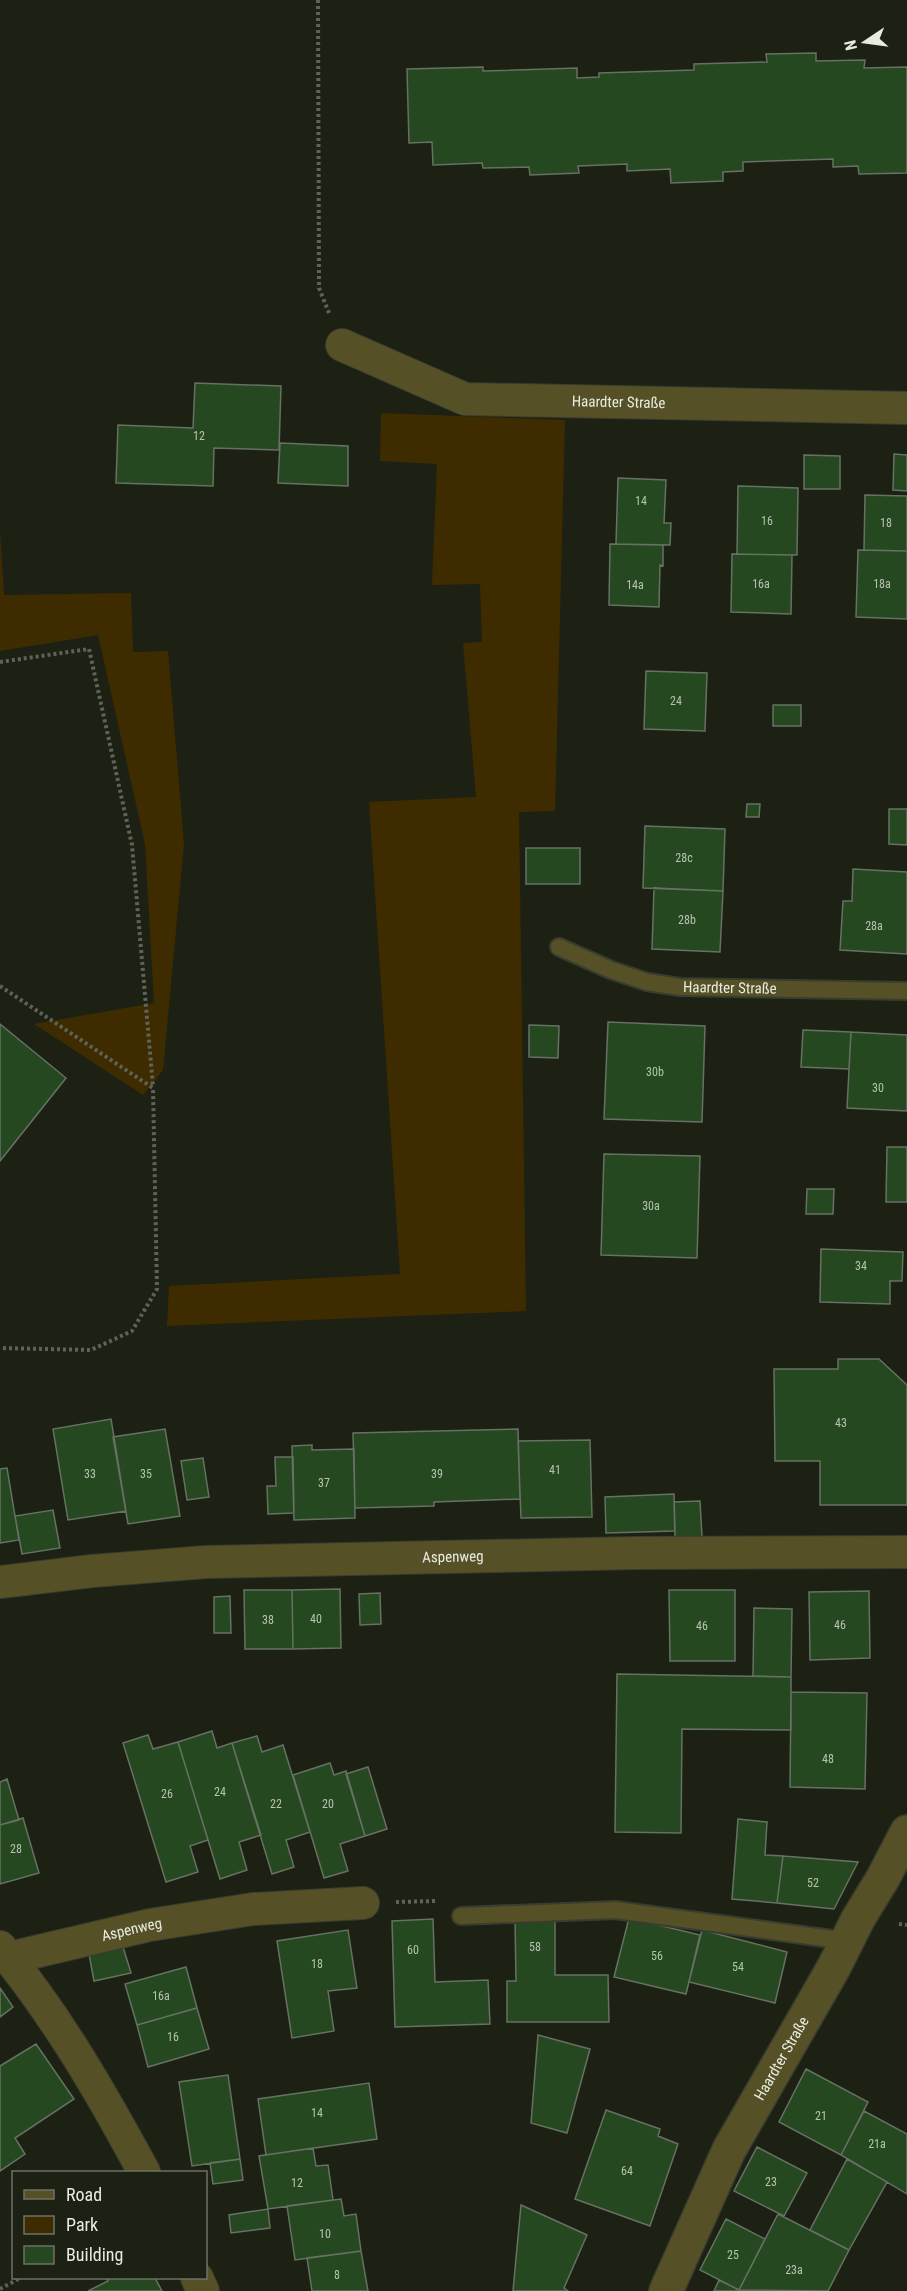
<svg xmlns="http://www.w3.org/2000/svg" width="907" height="2291" viewBox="0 0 907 2291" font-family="'Roboto Condensed',sans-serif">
<rect width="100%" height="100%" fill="#1d2113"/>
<path fill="#3e2c00" d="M381,413L565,420L555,811L519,812L526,1311L167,1326L169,1286L400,1274L369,802L476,797L463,643L482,642L480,584L432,585L437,464L380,461Z
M0,531L4,595L131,593L133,652L168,651L184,844L163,1070L143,1095L34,1024L154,1003L145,844L98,635L0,651Z"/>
<path fill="#254820" stroke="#667164" stroke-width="1.5" d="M816,53V61L865,60L864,68L907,67V173L859,174L858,166L833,167V159L743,162V171L723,172V181L671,183L670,169L627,171V164L578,166L579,173L530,175L529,167L483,168L482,163L433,165L432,142L409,143L407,69L483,67V71L577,68V78L599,77V73L694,70V64L767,62L766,54Z
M195,383L281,386L279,450L214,448L213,486L116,483L118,425L193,428Z
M280,443L348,446V486L278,483Z
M894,454L907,455V491L893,490Z
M804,455L840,456V489H804Z
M618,478L666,480L664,523H671L670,545L616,544Z
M738,486L798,488L797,555L737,554Z
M865,495L907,496V551L864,550Z
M610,544L663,545V566L660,565L659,607L609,605Z
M858,550L907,551V619L856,617Z
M732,554L792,555L791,614L731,612Z
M646,671L707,673L705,731L644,729Z
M773,705H801V726H773Z
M747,804H760L759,817H746Z
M889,809H907V845L889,844Z
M645,826L725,829L723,891L643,888Z
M526,848H580V884H526Z
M853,869L907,872V954L840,950L843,901H852Z
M654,888L723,891L720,952L652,949Z
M608,1022L705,1026L702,1122L604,1119Z
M0,1024L66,1078L0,1161Z
M529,1025L559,1026L558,1058L529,1057Z
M803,1030L851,1032L849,1069L801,1067Z
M851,1032L907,1035V1111L847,1108Z
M887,1147H907V1202H886Z
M604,1154L700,1156L697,1258L601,1255Z
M807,1189H834L833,1214H806Z
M821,1249L903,1252L902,1281H890V1304L820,1302Z
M838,1359H879L907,1385V1505H820V1461H775L774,1369H838Z
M111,1419L126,1511L68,1520L53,1429Z
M165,1429L180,1516L128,1524L113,1437Z
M518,1429L520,1499L434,1502V1506L355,1508L353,1433Z
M590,1440L592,1517L521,1518L518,1441Z
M312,1445V1450L354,1449L355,1518L294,1520L292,1446Z
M275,1457H293L294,1513L268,1514L267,1486H276Z
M203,1458L209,1497L187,1500L181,1461Z
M7,1468L19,1540L0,1543V1469Z
M674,1494L675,1531L606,1533L605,1497Z
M700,1501L702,1537L675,1538L674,1502Z
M53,1510L60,1548L22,1554L15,1516Z
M340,1589L341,1648L293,1649L292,1590Z
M244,1590H292L293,1649H245Z
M669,1590H735V1661H670Z
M869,1591L870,1658L810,1660L809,1592Z
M380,1593L381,1624L360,1625L359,1594Z
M230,1596L231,1633H214V1597Z
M754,1608L792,1609L791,1677L753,1676Z
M617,1674L791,1677V1730L682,1729L681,1833L615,1832Z
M791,1692L867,1693L865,1789L790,1787Z
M212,1731L217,1748L232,1743L261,1835L239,1842L247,1870L220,1879L178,1742Z
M148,1735L153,1749L178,1742L208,1840L190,1846L198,1872L166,1882L123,1743Z
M257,1736L262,1752L283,1745L310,1832L286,1840L294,1867L272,1874L232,1743Z
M330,1763L334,1775L346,1771L365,1836L340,1844L348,1871L324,1878L293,1775Z
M368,1767L387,1829L365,1836L346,1774Z
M7,1779L19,1820L0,1825V1782Z
M23,1818L39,1873L0,1884V1825Z
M738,1819L767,1822L765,1855L783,1856L777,1903L732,1899Z
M783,1856L858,1862L834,1909L777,1903Z
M629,1918L700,1935L686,1994L614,1977Z
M433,1919L435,1982L488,1980L490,2024L395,2027L392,1921Z
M515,1920H555V1975H608L609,2022H507V1981H516Z
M348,1930L357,1988L328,1991L334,2031L292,2038L277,1941Z
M702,1930L787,1952L775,2003L689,1982Z
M123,1947L131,1973L94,1981L89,1954Z
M186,1967L197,2008L137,2025L125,1984Z
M0,1988L13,2007L0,2017Z
M197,2008L209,2049L148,2067L137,2025Z
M538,2035L590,2049L567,2133L531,2123Z
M36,2044L74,2099L15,2138L25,2154L0,2171V2066Z
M806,2069L868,2102L841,2155L779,2122Z
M228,2075L240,2159L192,2166L179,2082Z
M369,2083L377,2139L266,2155L258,2099Z
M606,2110L660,2129L658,2136L678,2144L650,2226L575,2199Z
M864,2111L907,2134V2194L841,2155Z
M757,2147L807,2173L784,2216L734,2191Z
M313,2148L316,2166L328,2165L333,2200L268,2209L259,2156Z
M240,2159L243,2180L213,2184L210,2163Z
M847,2159L887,2182L849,2250L810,2230Z
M341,2199L344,2216L356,2214L361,2251L295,2260L287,2206Z
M521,2205L587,2235L564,2288L568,2291H513Z
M268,2209L270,2228L231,2233L229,2215Z
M778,2214L849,2250L828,2291L739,2290Z
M726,2219L765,2239L739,2290L700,2270Z
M361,2251L368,2291H312L307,2258Z
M106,2278H155L162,2291H88L108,2281Z
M719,2280L741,2291H714Z"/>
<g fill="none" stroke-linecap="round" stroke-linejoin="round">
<defs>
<g id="service">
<path id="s1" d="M559,947L611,970L647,982L680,987L907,991"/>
<path d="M461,1916L615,1910L847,1941"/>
</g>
<g id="minor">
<path id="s2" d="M342,345L465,399L907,408"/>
<path id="s3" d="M0,1582L92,1571L206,1562L635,1553L907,1552"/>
<path d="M0,1947C57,2016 102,2094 144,2172"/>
<path id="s4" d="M9,1958L150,1925L253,1909L363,1903"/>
<path d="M197,2278L203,2291"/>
</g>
<g id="tertiary">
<path id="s5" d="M666,2291L729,2150L834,1967L858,1919L883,1878L907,1832"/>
</g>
</defs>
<use href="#service" stroke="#393d30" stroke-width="20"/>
<use href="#minor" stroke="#393d30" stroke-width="34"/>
<use href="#tertiary" stroke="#393d30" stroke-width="36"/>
<path stroke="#5f6356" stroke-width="4" stroke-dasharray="3 3" stroke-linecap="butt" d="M318,0L319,288L329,313
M0,662L89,649L132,845L153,1087
M0,986L153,1088L157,1289L132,1331L91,1350L0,1348
M396,1902L437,1901
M899,1924L907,1925
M0,2289L20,2278"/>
<use href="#service" stroke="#555026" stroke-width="16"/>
<use href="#minor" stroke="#555026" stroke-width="32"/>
<use href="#tertiary" stroke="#555026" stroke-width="33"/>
</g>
<g text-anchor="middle" stroke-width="4.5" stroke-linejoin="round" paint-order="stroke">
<g font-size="12" fill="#b7c2b2">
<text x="199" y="440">12</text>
<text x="641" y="505">14</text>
<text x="767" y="525">16</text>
<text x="886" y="527">18</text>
<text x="761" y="588">16a</text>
<text x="882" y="588">18a</text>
<text x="635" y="589">14a</text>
<text x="676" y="705">24</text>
<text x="684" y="862">28c</text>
<text x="687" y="924">28b</text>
<text x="874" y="930">28a</text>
<text x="655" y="1076">30b</text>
<text x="878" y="1092">30</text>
<text x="651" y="1210">30a</text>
<text x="861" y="1270">34</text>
<text x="841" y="1427">43</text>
<text x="555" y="1474">41</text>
<text x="90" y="1478">33</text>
<text x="146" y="1478">35</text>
<text x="437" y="1478">39</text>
<text x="324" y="1487">37</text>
<text x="316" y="1623">40</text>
<text x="268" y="1624">38</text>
<text x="840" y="1629">46</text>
<text x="702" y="1630">46</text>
<text x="828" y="1763">48</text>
<text x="220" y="1796">24</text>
<text x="167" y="1798">26</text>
<text x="276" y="1808">22</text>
<text x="328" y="1808">20</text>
<text x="16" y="1853">28</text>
<text x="813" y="1887">52</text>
<text x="535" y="1951">58</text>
<text x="413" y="1954">60</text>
<text x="657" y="1960">56</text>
<text x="317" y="1968">18</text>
<text x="738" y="1971">54</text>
<text x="161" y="2000">16a</text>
<text x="173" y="2041">16</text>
<text x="317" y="2117">14</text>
<text x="821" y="2120">21</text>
<text x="877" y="2148">21a</text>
<text x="627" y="2175">64</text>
<text x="771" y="2186">23</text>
<text x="297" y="2187">12</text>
<text x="325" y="2238">10</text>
<text x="733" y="2259">25</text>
<text x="794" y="2274">23a</text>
<text x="337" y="2279">8</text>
</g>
<g font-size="15" fill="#e8ebe2" stroke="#1d2113">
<text dy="5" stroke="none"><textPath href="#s2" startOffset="288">Haardter Straße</textPath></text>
<text dy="5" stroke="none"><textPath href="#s1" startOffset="178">Haardter Straße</textPath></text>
<text dy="5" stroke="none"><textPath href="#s3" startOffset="454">Aspenweg</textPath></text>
<text dy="5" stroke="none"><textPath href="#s4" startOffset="126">Aspenweg</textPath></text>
<text dy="5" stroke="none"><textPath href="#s5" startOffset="260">Haardter Straße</textPath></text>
</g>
</g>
<rect x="12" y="2171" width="195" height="108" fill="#1d2113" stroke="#6e7266" stroke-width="1.5"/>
<rect x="24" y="2190" width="30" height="9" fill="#555026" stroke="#6e7266" stroke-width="1.5"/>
<text x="66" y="2201" font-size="18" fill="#e8ebe2">Road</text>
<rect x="24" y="2216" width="30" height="18" fill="#3e2c00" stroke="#6e7266" stroke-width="1.5"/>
<text x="66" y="2231" font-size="18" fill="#e8ebe2">Park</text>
<rect x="24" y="2246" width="30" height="18" fill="#254820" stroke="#6e7266" stroke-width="1.5"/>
<text x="66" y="2261" font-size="18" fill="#e8ebe2">Building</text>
<g transform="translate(865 42) rotate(257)" stroke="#1d2113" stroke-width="4.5" paint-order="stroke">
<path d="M0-4.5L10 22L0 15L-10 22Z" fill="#e8ebe2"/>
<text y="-9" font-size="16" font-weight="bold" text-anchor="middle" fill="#e8ebe2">N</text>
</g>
</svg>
